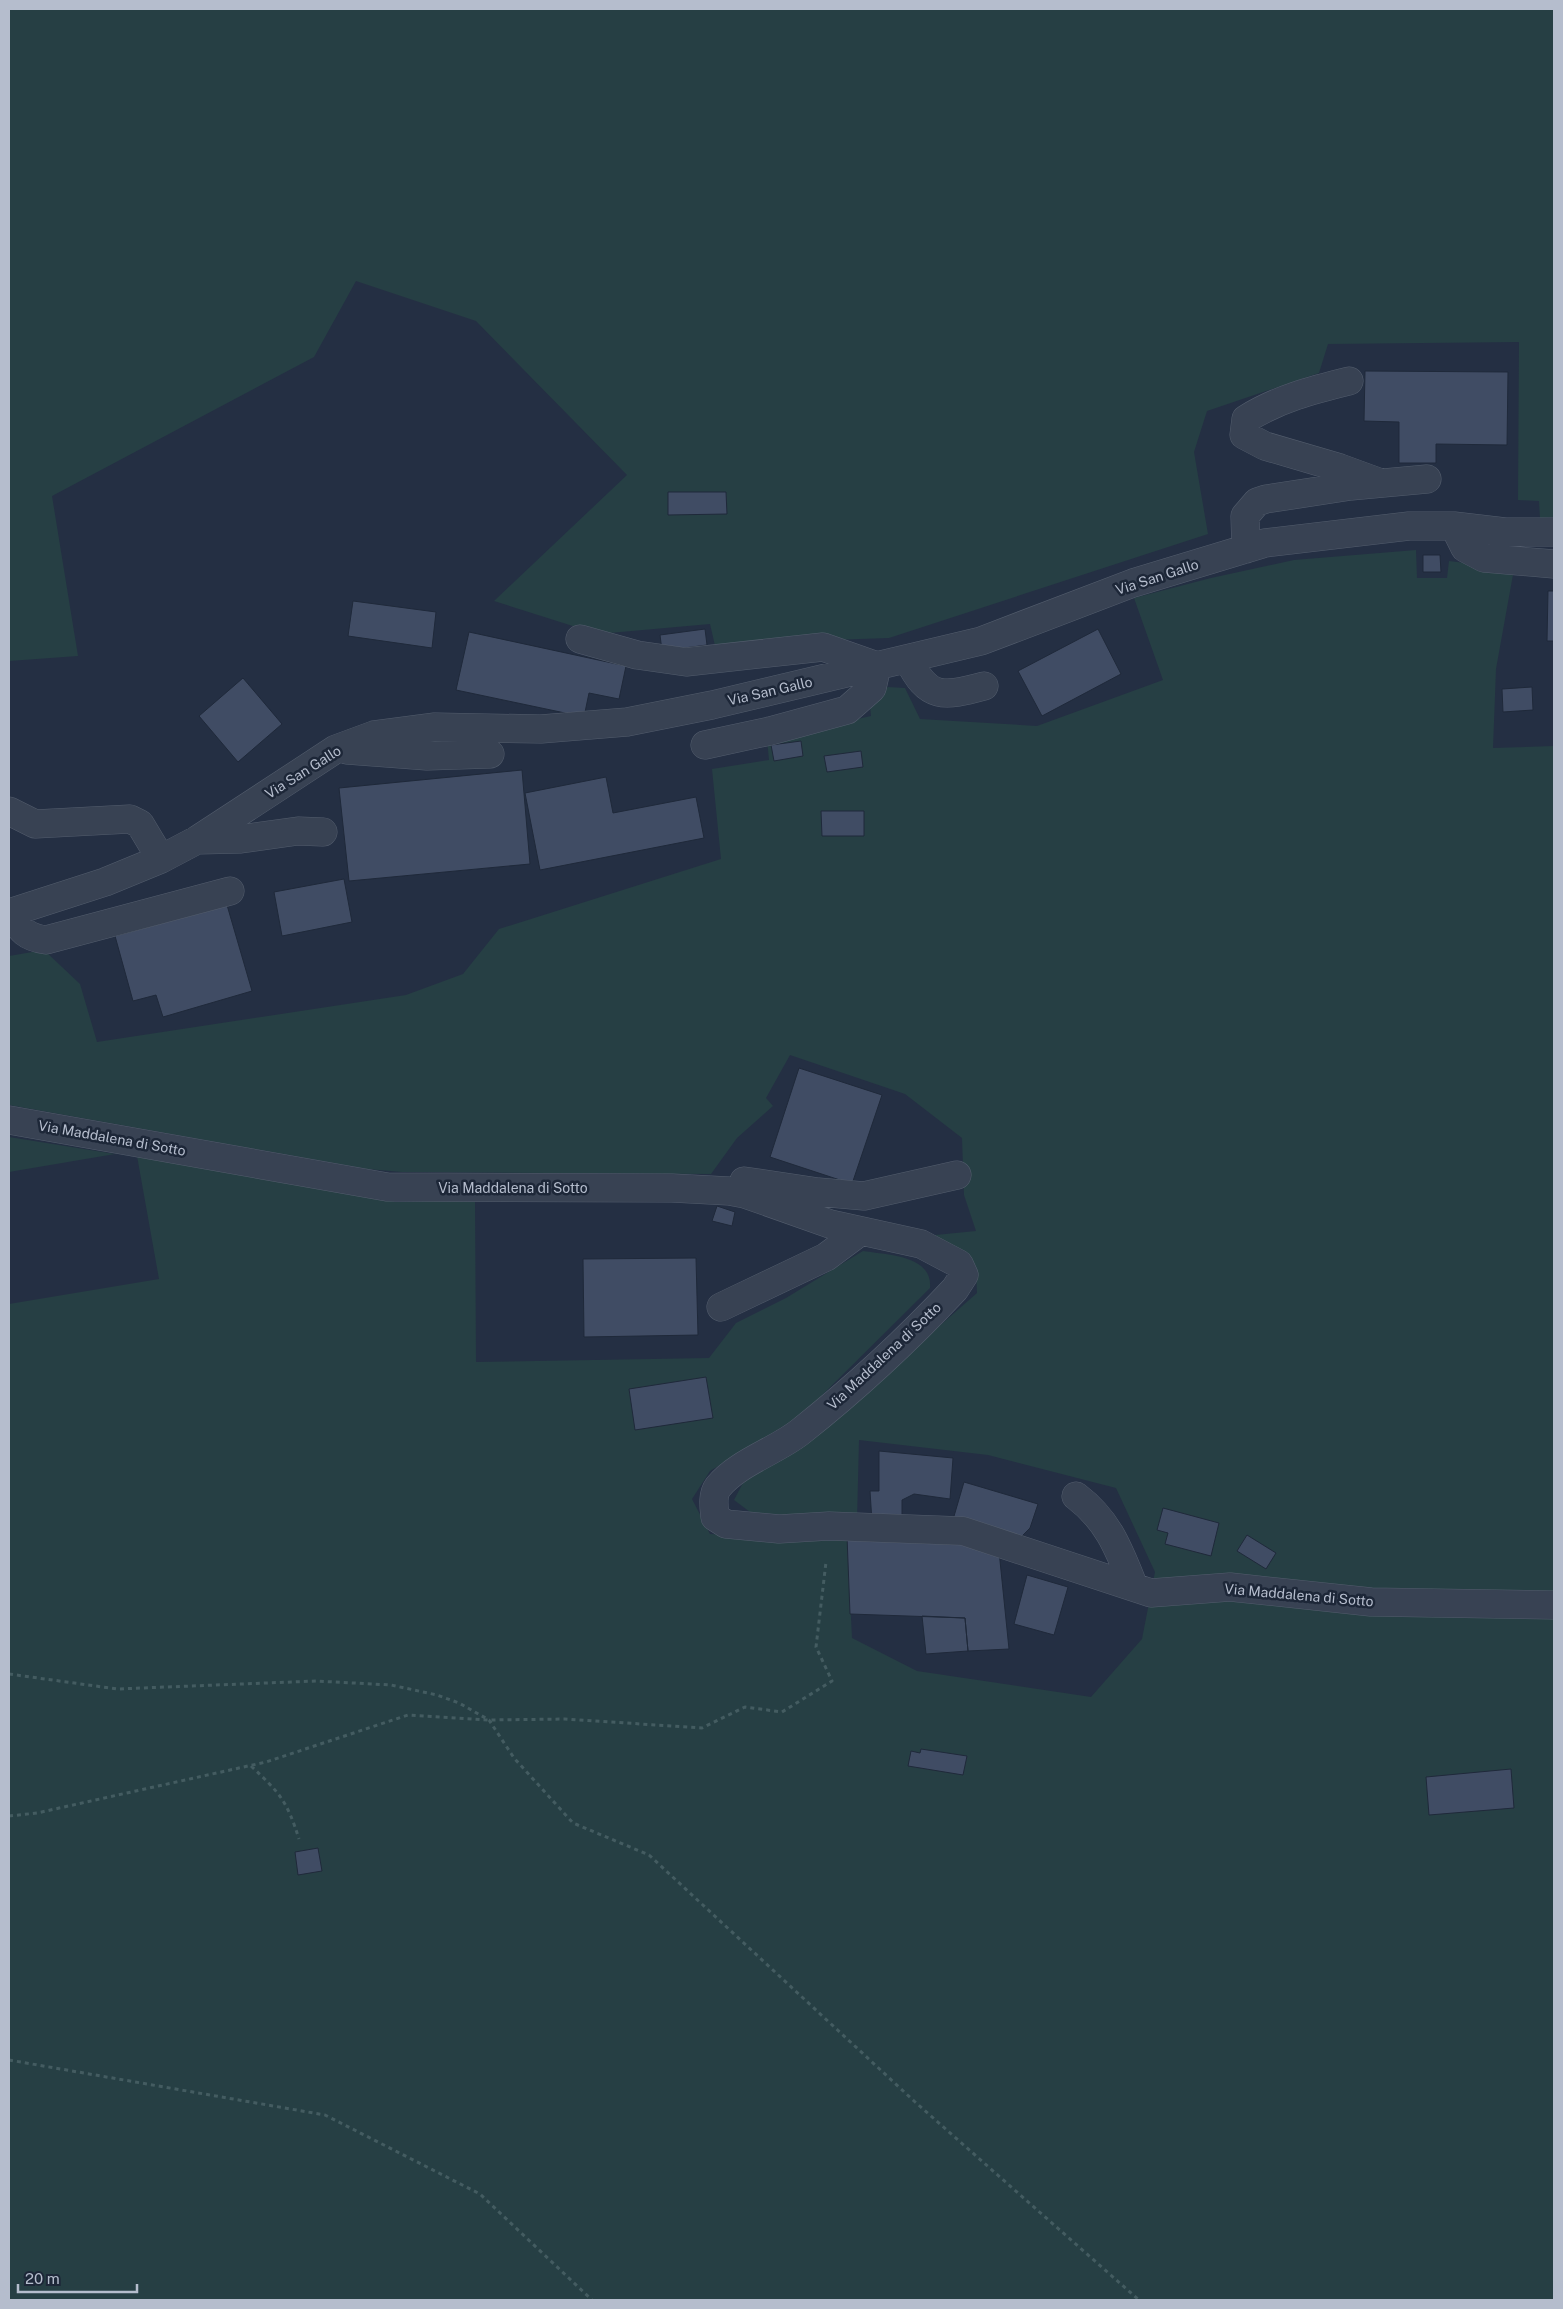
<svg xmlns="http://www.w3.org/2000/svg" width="1563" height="2309" viewBox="0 0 1563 2309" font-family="'Public Sans',sans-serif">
<rect width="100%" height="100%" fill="#242f43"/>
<path fill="#263f44" d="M9,9H1554V517L1540,518L1539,501L1518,500L1519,342L1328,344L1319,373L1207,411L1194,452L1208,534L889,638L771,642L716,650L710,624L598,634L494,601L627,475L476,321L356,281L314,357L52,496L78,656L9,661Z
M1416,550L1417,578H1447L1449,561L1514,569L1496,669L1493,748L1554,746V2300H9V1304L159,1279L137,1156L396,1202L475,1200L476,1362L709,1358L736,1323L786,1298L863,1251C887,1255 933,1255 930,1288L802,1415L710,1471L692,1499L710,1534L806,1538L847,1536L852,1638L917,1671L1091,1697L1142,1639L1155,1572L1116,1488L988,1455L859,1440L857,1521L750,1512L734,1500L744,1481L813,1437L977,1293L976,1267L959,1251L915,1237L976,1231L964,1195L962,1138L905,1094L790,1055L766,1098L773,1106L737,1138L711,1174L402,1172L367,1169L9,1105V956L44,950L80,984L97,1042L406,995L463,974L499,929L721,859L712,769L769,760L767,739L871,716L869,694L888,687L905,688L920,719L1037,726L1163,680L1134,598L1211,578L1294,560Z
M9,1137L115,1154L9,1172Z"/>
<path fill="#404c64" stroke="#1f293a" d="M1365,371L1508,372L1507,445L1436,444V463H1399V422L1364,421Z
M668,492H726L727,514L668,515Z
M1423,555H1440L1441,572H1423Z
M1548,591H1554V641H1547Z
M353,601L436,612L432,648L348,636Z
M705,629L707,645L662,651L660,635Z
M1098,629L1121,674L1042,716L1018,671Z
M469,632L626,666L619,699L589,693L584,717L456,690Z
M243,678L282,724L238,762L199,716Z
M1532,687L1533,710L1503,712L1502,689Z
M801,741L803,756L774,761L771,745Z
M861,751L863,767L827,772L824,756Z
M522,770L530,864L349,881L339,788Z
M606,777L613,813L696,797L704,838L540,870L525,793Z
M821,811H864V836H822Z
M344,879L352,922L282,936L274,892Z
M227,905L252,991L163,1017L156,995L133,1001L115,936Z
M799,1068L882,1095L852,1184L770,1157Z
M717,1206L735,1212L732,1226L712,1221Z
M696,1258L698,1335L584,1337L583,1259Z
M706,1377L713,1418L635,1430L629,1389Z
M879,1451L953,1458L950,1499L914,1494L902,1500V1523L872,1522L870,1491H879Z
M964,1482L1038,1504L1030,1528L1016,1542L952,1523Z
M1163,1508L1219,1523L1211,1556L1165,1544L1168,1533L1157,1530Z
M1247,1535L1276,1553L1266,1569L1237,1551Z
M847,1536L954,1538L999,1551L1009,1649L968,1651L965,1618L850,1614Z
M1027,1575L1068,1587L1054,1635L1014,1624Z
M922,1616L965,1618L968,1651L926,1654Z
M921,1749L967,1756L963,1775L908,1766L911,1751L920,1753Z
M1511,1769L1514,1808L1429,1815L1426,1777Z
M318,1848L322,1871L298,1875L295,1852Z"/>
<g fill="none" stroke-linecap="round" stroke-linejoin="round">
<defs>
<path id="minor" d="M1349,381C1312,390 1278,399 1246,419L1244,435L1265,446L1340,468L1381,483
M1454,526L1465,548L1484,558L1554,564
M1246,549L1245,516L1257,502L1266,499L1351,486L1427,479
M580,639L637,655L686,662L823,647L877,666L872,688L847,710L770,731L705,745
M908,659C928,700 943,697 984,686
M347,750L427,756L490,754
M9,811L35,824L130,819L140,824L161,859
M197,840L241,839L298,831L323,832
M9,913L105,882L161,859L197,840L336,749L374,735L435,727L541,729L627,722L712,705L981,641L1133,583L1265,543L1409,526H1454L1505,532H1554
M10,913C21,930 25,937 46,940L230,891
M9,1120L387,1187L672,1188L729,1191L745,1194L830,1224L921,1244L959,1264L964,1275L955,1289C909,1338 853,1390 800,1432C776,1451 737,1463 718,1487C712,1495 714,1508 715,1517L726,1524L779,1529L829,1526L963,1531L1151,1593L1230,1587L1371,1602L1554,1605
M744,1181L818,1192L864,1196L957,1175
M721,1307L826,1257L861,1231
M1076,1496C1109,1521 1119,1550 1134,1587"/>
</defs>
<use href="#minor" stroke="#535d6d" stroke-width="29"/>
<path stroke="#445c61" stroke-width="3" stroke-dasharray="4 4" stroke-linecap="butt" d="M9,1674L117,1689L316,1681L391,1685L437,1695L459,1703L489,1720L514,1758L573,1823L649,1855L914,2101L1139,2300
M251,1766C280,1793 287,1801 299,1839
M9,1816L37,1813L266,1762L408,1715L489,1720L565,1719L702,1728L745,1707L782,1712L832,1681L816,1647L826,1562
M9,2060L325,2115L480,2194L592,2300"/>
<use href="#minor" stroke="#384253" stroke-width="28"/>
</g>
<g text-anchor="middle" stroke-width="5" stroke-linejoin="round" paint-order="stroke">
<g font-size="14" fill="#b5bdcd" stroke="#1d2738">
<text transform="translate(1157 577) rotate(-18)" y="5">Via San Gallo</text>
<text transform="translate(770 691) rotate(-13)" y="5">Via San Gallo</text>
<text transform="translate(303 772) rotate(-32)" y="5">Via San Gallo</text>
<text transform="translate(112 1138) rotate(10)" y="5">Via Maddalena di Sotto</text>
<text x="513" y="1193">Via Maddalena di Sotto</text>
<text transform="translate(884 1356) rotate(-43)" y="5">Via Maddalena di Sotto</text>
<text transform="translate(1299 1595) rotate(5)" y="5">Via Maddalena di Sotto</text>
</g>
</g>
<rect width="1563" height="2309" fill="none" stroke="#b5bdcd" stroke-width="20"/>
<path d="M18 2284v8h119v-8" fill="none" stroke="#b5bdcd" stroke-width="2.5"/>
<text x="25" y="2284" font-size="15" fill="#b5bdcd" stroke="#1d2738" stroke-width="4" paint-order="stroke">20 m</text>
</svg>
